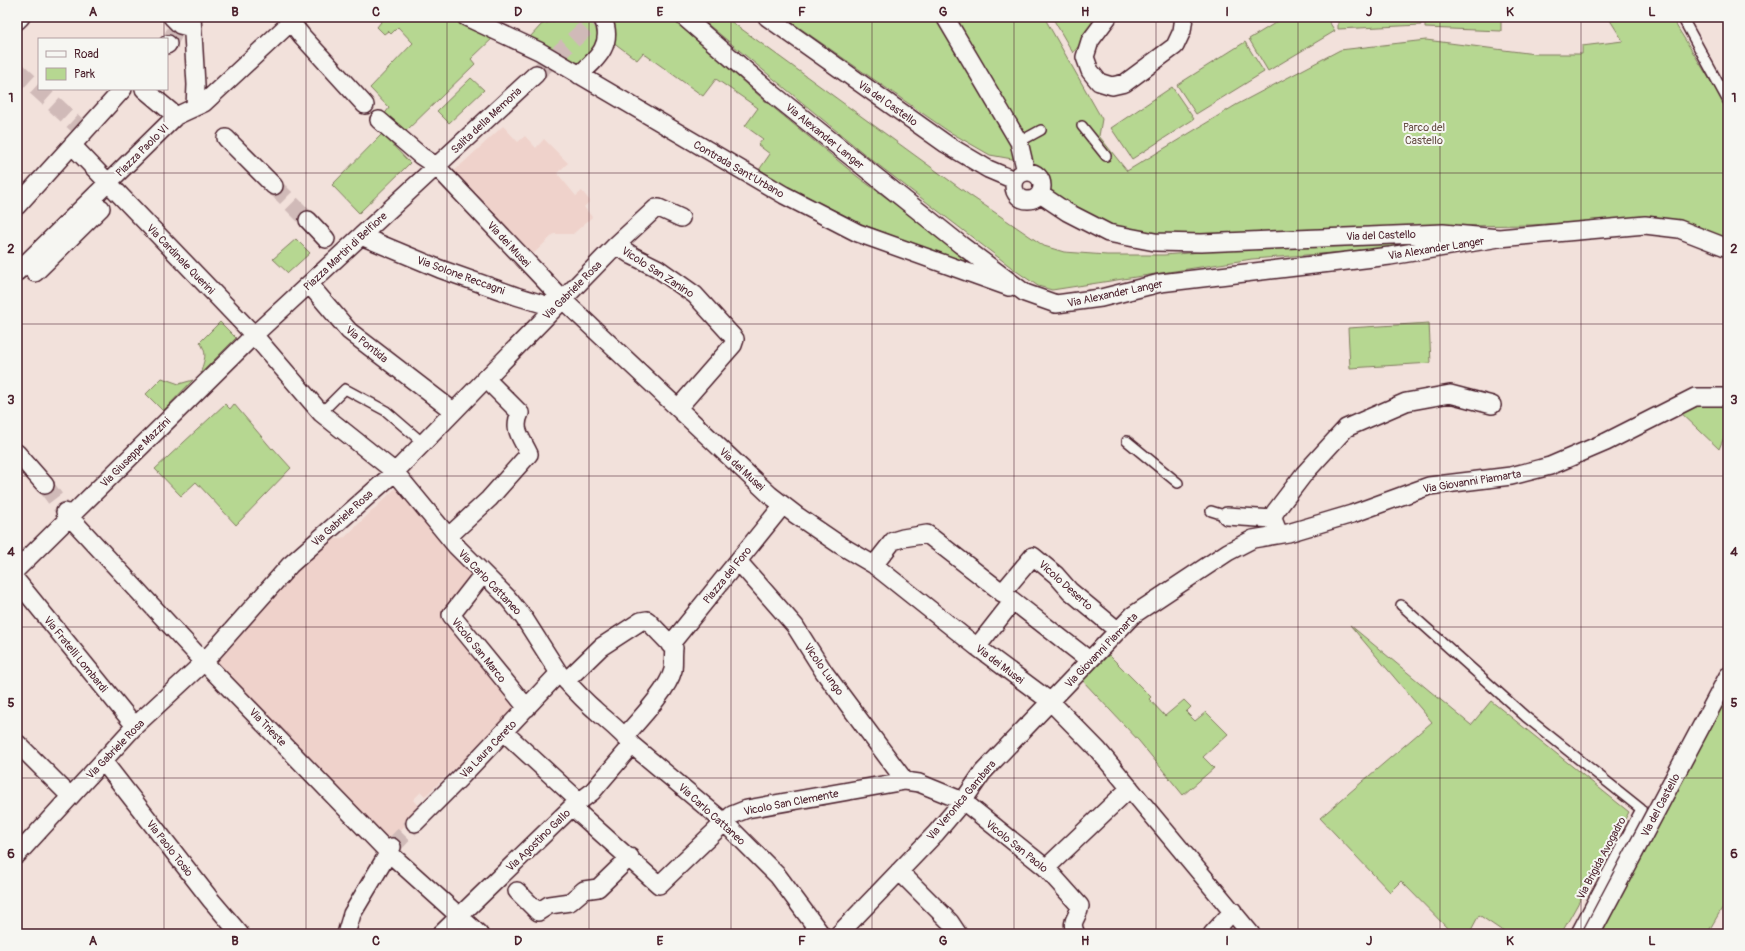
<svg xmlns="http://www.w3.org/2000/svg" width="1745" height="951" viewBox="0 0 1745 951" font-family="Pangolin,sans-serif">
<rect width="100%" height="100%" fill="#f2e1db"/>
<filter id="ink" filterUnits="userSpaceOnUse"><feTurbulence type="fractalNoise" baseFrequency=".025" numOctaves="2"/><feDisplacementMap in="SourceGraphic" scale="8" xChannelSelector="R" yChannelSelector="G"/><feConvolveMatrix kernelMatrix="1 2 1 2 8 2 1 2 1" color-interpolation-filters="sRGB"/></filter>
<g filter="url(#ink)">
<path fill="#efd2cb" d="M503,126L518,142L525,136L536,148L544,139L568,163L557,173L576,196L582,191L590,201L584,207L592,217L573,234H554L529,258L451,174Z
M400,484L478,574L443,622L504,684L519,709L425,796L421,792L413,800L421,809L388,843L211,658L293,569L326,541L345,537Z"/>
<path fill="#b6d791" stroke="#807b5e" d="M385,17H456L496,35L471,59L475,64L404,133L384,115L389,108L370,88L413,43L398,27L391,34L388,31L384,34L377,27Z
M561,17H597L603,41L579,66L530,37L542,24L554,21Z
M608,17H670L764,100L858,177L974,262L971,265L963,263L862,224L786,186L759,170L770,154L758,145L763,139L745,126L758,108L716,79L703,96L643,53L637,60L613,42Z
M699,17H725L968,194L1044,246L1064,252L1107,255H1164L1251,248L1440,237L1441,242L1360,251L1252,259L1052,290L1038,286L1016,271L868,157Z
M784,17H1044L1102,119L1099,136L1127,171L1236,105L1340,50L1426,40L1535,54H1582V46L1623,41L1608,17H1671L1728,109V240L1677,221L1657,217L1531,225L1378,227L1183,240L1101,223L1054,195L1029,162L990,155L948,131Z
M1052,17H1102L1073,53Z
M1285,17H1326L1335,31L1268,71L1249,39Z
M1338,17H1420L1421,25L1338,29Z
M1425,17H1501V31L1425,28Z
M1245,42L1264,72L1196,114L1177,85Z
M471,78L484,90L449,123L437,111Z
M1172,87L1194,119L1132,159L1111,128Z
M382,134L410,163L359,213L332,185Z
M296,239L310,253L288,273L273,259Z
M220,322L236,338L201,373C203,360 209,356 200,342Z
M1429,323L1431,363L1350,368L1348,328Z
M162,378L179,384L193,380L163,411L146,394Z
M1693,402L1728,404V428L1719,449L1678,410Z
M225,404L230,409L234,404L272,449L273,448L291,468L236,525L196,482L181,496L155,469Z
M1350,625L1471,725L1491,701L1629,812L1561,934H1507L1479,915L1469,934H1453L1401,881L1390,892L1320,818L1432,722Z
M1109,655L1151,697L1149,699L1165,716L1184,700L1191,707L1186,712L1195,721L1206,712L1228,734L1203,757L1214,768L1183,795L1139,741L1082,680Z
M1728,693V898L1707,934H1596Z"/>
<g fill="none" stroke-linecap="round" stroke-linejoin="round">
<path stroke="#d0bab8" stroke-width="17" stroke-dasharray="17 8" stroke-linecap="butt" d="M168,44L178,27
M17,70L77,125
M536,74L598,17
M274,186L308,220
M45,485L65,512
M392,847L415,823"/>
<defs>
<path id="lane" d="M1682,17L1728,101
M1082,126L1106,156
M1019,142L1041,130
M321,413L345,389L386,411L423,443
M1127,441L1178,483
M1211,511L1227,516
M1401,605L1526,717L1641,809L1575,934"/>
<path id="street" d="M172,17L180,25L192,28
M192,17L196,85L195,107
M287,17L302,36L365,105
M466,17L539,51L784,195L858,233L1009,287
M684,17L774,95L961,245L1025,293L1056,304L1101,298L1160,283L1390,256L1499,238
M767,17L946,144L988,169L1014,180
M945,17L1019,142L1026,172
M1108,17L1090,41L1085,57L1090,71L1099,82L1112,86L1125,83L1175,46L1182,31L1184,17
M17,21L21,17
M167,45L168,44
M579,75C598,58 615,43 602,17
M144,89L176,116
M379,120L421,156L436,166L562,299L770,495L796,515L840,545L874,565L977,647L1051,702L1098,750L1251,934
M226,138L274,186
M72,145L254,335L321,413L395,472L456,546L507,597L524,618L559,673C570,685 581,698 594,709C607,721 621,731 632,745L724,822L778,876L821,934
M1014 186a14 14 0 1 1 28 0a14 14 0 1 1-28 0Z
M1040,194L1067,212L1108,233L1155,242L1201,243L1443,233L1499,238L1645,225L1679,229L1728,248
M17,206L123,89
M308,220L326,239
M361,236L440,269L516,296L546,305L562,299
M616,245L633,256L657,268L695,295L735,339L733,345L678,408
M17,272L176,116L204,103L291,22
M35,273L101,208
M309,284L349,331L453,411
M17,453L45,485
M65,512L204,662L388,852L479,934
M1227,516L1273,519L1277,529
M1273,519L1275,512L1304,474L1346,428L1406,402L1450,394L1492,405
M449,536L489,499L529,454C522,438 512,430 520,413L485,378
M738,561L795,626L824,672L905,781
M874,565L893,541L903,538L927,534L1089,660
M17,569L254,335L536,74
M483,574L451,615L527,708
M17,581L135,726
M1002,593L1033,556L1056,575L1070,591L1117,630
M670,645L783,505
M977,647L1013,601
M566,681L601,647L641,621L647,620L674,648C673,655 674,663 673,670C668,690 639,720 625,736
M504,732L579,801
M17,743L70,796
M103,761L211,900L240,934
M572,807L659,885L732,815L747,809L905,781L919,783L963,801L1046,868L1080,906C1078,919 1069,920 1076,934
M415,823L462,776L559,673
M17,855L135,726L204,662L290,565L395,472L616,245L656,208H659L681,218
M1046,868L1130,788
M899,871L950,922L958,934
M517,891L538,912L549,905L570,902L584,890L598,888L630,857
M346,934L352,914L392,847
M441,934L572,807L592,792L632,745
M839,934L936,833L963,801L983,772L1133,615L1228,552L1253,539L1288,533L1352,514L1429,486L1511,476L1550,466L1606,442L1695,397H1728
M1212,934L1233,911
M1591,934L1728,676"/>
</defs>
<use href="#lane" stroke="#4a1f2b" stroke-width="12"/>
<use href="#street" stroke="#4a1f2b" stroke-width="20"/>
<use href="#lane" stroke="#f6f6f2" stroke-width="9"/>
<use href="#street" stroke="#f6f6f2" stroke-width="17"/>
</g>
</g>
<path fill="none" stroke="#4a1f2b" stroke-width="1" stroke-opacity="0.55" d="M164,17V39M306,17V934M447,17V934M589,17V934M731,17V934M872,17V934M1014,17V934M1156,17V934M1298,17V934M1440,17V934M1581,17V934M164,89V934M17,173H1728M17,324H1728M17,476H1728M17,627H1728M17,778H1728"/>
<g text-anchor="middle" stroke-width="4" stroke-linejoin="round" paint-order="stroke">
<g font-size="11" fill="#4a1f2b" stroke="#f6f6f2">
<text transform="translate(888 103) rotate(35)" y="4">Via del Castello</text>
<text transform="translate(486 120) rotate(-43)" y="4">Salita della Memoria</text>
<text transform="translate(825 136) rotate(39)" y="4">Via Alexander Langer</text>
<text transform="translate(142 150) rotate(-45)" y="4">Piazza Paolo VI</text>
<text transform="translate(739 169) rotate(30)" y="4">Contrada Sant'Urbano</text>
<text transform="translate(1381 235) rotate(-2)" y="4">Via del Castello</text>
<text transform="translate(509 244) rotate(47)" y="4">Via dei Musei</text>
<text transform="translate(1436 248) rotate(-9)" y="4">Via Alexander Langer</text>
<text transform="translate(345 251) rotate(-43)" y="4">Piazza Martiri di Belfiore</text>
<text transform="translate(181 259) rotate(46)" y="4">Via Cardinale Querini</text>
<text transform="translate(658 272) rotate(33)" y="4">Vicolo San Zanino</text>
<text transform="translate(461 275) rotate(20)" y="4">Via Solone Reccagni</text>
<text transform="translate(572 290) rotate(-45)" y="4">Via Gabriele Rosa</text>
<text transform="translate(1115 293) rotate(-12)" y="4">Via Alexander Langer</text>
<text transform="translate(367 344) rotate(39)" y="4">Via Pontida</text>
<text transform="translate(135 452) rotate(-45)" y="4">Via Giuseppe Mazzini</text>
<text transform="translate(742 469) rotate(43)" y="4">Via dei Musei</text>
<text transform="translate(1472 481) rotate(-9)" y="4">Via Giovanni Piamarta</text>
<text transform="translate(342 518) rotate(-42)" y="4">Via Gabriele Rosa</text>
<text transform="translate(727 575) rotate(-51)" y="4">Piazza del Foro</text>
<text transform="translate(490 582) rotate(46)" y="4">Via Carlo Cattaneo</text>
<text transform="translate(1066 585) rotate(42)" y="4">Vicolo Deserto</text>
<text transform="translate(479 650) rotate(51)" y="4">Vicolo San Marco</text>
<text transform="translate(1101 650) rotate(-46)" y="4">Via Giovanni Piamarta</text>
<text transform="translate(76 654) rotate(51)" y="4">Via Fratelli Lombardi</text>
<text transform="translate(1000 664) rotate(37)" y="4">Via dei Musei</text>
<text transform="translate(824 669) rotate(55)" y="4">Vicolo Lungo</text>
<text transform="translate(268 727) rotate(46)" y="4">Via Trieste</text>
<text transform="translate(115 749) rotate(-46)" y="4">Via Gabriele Rosa</text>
<text transform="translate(488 749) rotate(-46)" y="4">Via Laura Cereto</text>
<text transform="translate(961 800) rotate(-50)" y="4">Via Veronica Gambara</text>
<text transform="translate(791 802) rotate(-11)" y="4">Vicolo San Clemente</text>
<text transform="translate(1660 805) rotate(-62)" y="4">Via del Castello</text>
<text transform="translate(712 814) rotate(42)" y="4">Via Carlo Cattaneo</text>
<text transform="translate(538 840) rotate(-44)" y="4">Via Agostino Gallo</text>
<text transform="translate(1017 846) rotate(39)" y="4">Vicolo San Paolo</text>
<text transform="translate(170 848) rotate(52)" y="4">Via Paolo Tosio</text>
<text transform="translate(1601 858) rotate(-62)" y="4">Via Brigida Avogadro</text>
</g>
<g font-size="11" fill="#654d44" stroke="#f6f6f2">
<text x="1424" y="131">Parco del<tspan x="1424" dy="13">Castello</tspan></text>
</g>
</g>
<rect width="1745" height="951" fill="none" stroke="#f6f6f2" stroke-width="44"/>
<rect x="38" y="38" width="130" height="52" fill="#f6f6f2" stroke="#b1a0a2"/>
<rect x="46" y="51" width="20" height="6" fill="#f6f6f2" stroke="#b1a0a2"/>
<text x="74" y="58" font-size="12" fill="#4a1f2b">Road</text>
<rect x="46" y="68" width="20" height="12" fill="#b6d791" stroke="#b1a0a2"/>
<text x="74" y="78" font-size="12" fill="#4a1f2b">Park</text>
<rect x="22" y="22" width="1701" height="907" fill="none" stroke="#4a1f2b" stroke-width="1.5"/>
<g font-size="13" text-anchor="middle" font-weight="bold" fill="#4a1f2b">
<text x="93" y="16">A</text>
<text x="235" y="16">B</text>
<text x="376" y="16">C</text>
<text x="518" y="16">D</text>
<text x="660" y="16">E</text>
<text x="802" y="16">F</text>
<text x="943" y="16">G</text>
<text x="1085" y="16">H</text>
<text x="1227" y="16">I</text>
<text x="1369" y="16">J</text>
<text x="1510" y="16">K</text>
<text x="1652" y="16">L</text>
<text x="11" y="102">1</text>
<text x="1734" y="102">1</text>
<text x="11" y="253">2</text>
<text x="1734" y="253">2</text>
<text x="11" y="404">3</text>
<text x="1734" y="404">3</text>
<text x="11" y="556">4</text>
<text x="1734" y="556">4</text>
<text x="11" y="707">5</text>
<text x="1734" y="707">5</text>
<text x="11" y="858">6</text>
<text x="1734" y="858">6</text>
<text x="93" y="945">A</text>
<text x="235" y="945">B</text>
<text x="376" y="945">C</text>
<text x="518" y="945">D</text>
<text x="660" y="945">E</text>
<text x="802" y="945">F</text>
<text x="943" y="945">G</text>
<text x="1085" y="945">H</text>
<text x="1227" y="945">I</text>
<text x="1369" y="945">J</text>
<text x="1510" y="945">K</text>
<text x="1652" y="945">L</text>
</g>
</svg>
